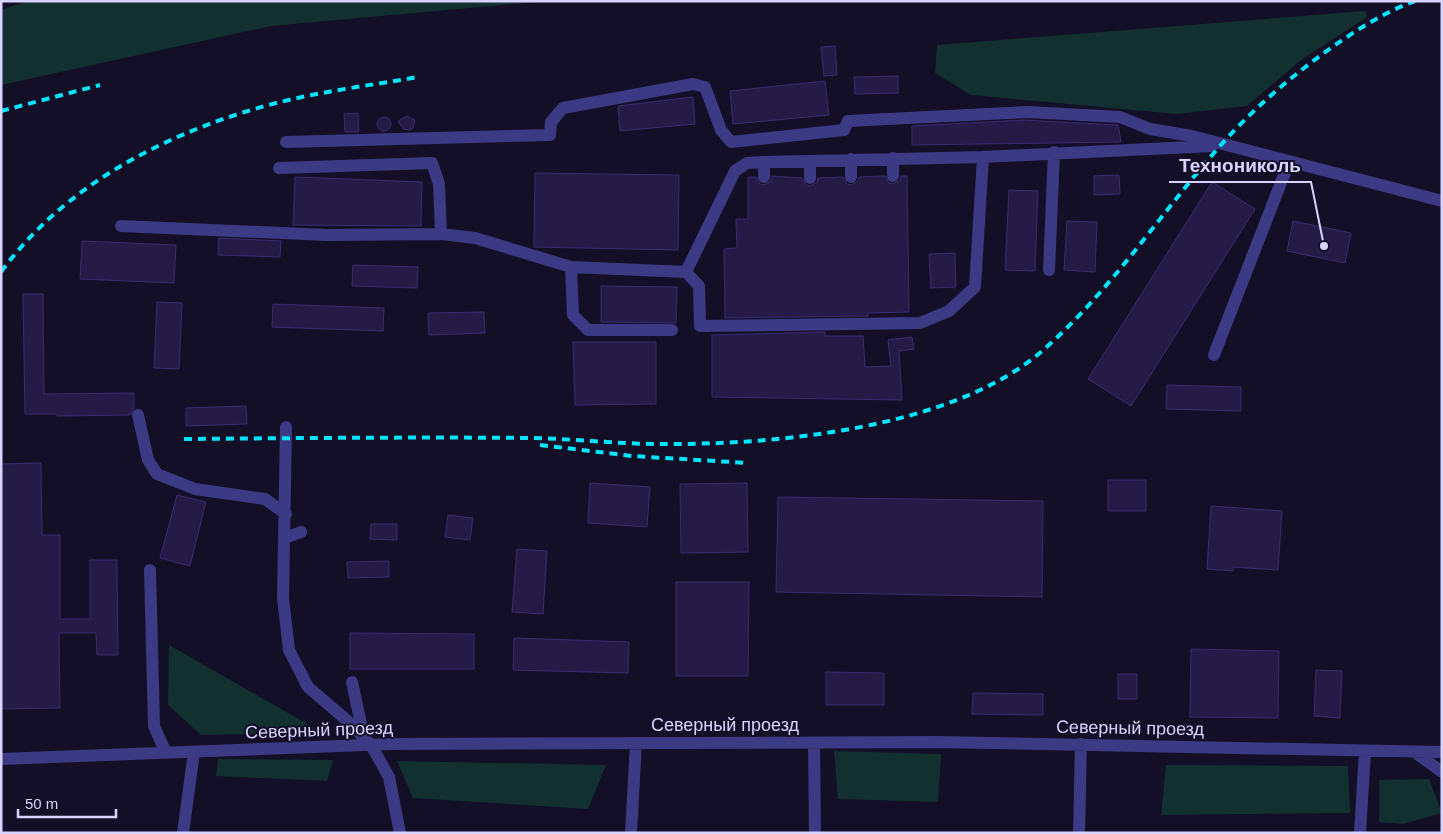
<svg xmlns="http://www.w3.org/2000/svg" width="1443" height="834" viewBox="0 0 1443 834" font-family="Helvetica,sans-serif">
<rect width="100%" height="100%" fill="#130f26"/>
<path fill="#12302f" d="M28,1H546L271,26L1,85V10Z
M1365,11L1367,17L1301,60L1247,106L1177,114L971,95L935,73L937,45Z
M169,645L323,733L201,735L168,705Z
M834,751L941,754L938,802L838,799Z
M218,759L333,760L327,781L216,776Z
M397,761L606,765L588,809L413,798Z
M1166,765L1348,766L1350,813L1161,815Z
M1429,779L1442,813L1403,824L1379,822V780Z"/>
<path fill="#241b47" stroke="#3b2d73" d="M835,46L837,75L824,76L821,47Z
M898,76V93L855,94L854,77Z
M825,81L829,115L733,124L730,91Z
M693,97L695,124L620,131L618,106Z
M358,113L359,132H345L344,114Z
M407,116L415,120L413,128L409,130L403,129L398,121Z
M377 124a7 7 0 1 1 14 0a7 7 0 1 1-14 0Z
M1023,120L1118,125L1121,142L912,145V126Z
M535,173L679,175L678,250L534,247Z
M1119,175L1120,194L1094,195V176Z
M772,176L802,178L806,185L810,186L817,182L818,178L843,177L847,184L851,185L858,181L859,177L885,176L889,183L893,184L900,180L901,176H907L909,312L868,313V316L725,318L724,249L737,248L736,219H748V177H756L760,184L764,185L771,181Z
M295,177L422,182L421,226L293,225Z
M1212,182L1255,209L1131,406L1088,379Z
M1009,190L1038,191L1035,271L1005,270Z
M1067,221L1097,222L1095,272L1064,270Z
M1293,221L1351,233L1345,263L1287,251Z
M219,238L281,241L280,257L218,255Z
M82,241L176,245L174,283L80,279Z
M955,253L956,287L931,288L929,254Z
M353,265L418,267L417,288L352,286Z
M601,286L677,287L676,323L601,322Z
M23,294H43L44,394L134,393V408L130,415L57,416V414H25Z
M157,302L182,303L179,369L154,368Z
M273,304L384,308L383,331L272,327Z
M484,312L485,333L429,335L428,313Z
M825,332V336H863L865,367L891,366L888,340L912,337L914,349L899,351L902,400L712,397V335Z
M573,342H656V404L575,405Z
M1167,385L1241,387V411L1166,409Z
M246,406L247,424L186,426V408Z
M41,463L42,535H60V619H90V560H117L118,655H97L96,633H59L60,708L1,709V464Z
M1108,480H1146V511H1108Z
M590,483L650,487L647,527L588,523Z
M747,483L748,552L681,553L680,484Z
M177,495L206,502L190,566L160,558Z
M778,497L1043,501L1042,597L776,592Z
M1211,506L1282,511L1278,570L1233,567V571L1207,569Z
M448,515L473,518L470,540L445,537Z
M371,524H397V540L370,539Z
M517,549L547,551L543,614L512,612Z
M389,561V577L348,578L347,562Z
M676,582H749L748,676H676Z
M350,633L474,634V669H350Z
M514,638L629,642L628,673L513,670Z
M1191,649L1279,651L1278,718L1190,717Z
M1316,670L1342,671L1340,718L1314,716Z
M826,672L884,673V705H826Z
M1118,674H1137V699H1118Z
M973,693L1043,694V715L972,714Z"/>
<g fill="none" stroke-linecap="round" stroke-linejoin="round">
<path stroke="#3d3a85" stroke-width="12" d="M286,142L550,135L551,122L563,108L693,84L705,87L721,130L731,142L844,130L848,121L1028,112L1120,117L1150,129L1192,136L1442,201
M893,158V176
M851,159V177
M810,161V178
M764,162V177
M279,168L432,163L439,184L441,234
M121,226L327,235L441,234L475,238L571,267
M1049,270L1054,152
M686,272L735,171L747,163L764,162L983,157
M672,330H588L573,315L571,267L686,272L699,286L700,326L920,323L949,311L975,287L983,157L1212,146
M1214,355L1289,162
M138,415L148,460L157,474L195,489L265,499L286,514
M286,427L283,598L289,650L308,687L350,723L371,745L389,777L400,833
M285,538L301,532
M150,570L154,726L166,753
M352,682L364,738
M814,743L815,833
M1416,753L1442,772
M1,759L391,744L937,742L1442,752
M183,833L194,752
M631,833L636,743
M1079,833L1081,744
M1360,833L1365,751"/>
<path stroke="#00e5ff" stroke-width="4" stroke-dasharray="8 6" stroke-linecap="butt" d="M1,111L100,85
M1,272C64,186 164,134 265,106C315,92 367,86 418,77
M184,439C300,438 417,437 534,438C576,439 618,444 660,444C775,445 950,429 1041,352C1110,292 1160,214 1220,146C1251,111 1287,80 1324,53C1353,32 1382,13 1415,1
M540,445L632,456L748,463"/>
</g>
<g text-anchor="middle" stroke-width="4" stroke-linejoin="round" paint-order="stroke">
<g font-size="18" fill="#d9d4ff" stroke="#130f26">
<text x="725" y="731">Северный проезд</text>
<text transform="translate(1130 728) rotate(1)" y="6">Северный проезд</text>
<text transform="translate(319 730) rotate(-2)" y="6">Северный проезд</text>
</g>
</g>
<path fill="none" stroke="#d9d4ff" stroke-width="2" d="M1324 246L1311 182H1169"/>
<circle fill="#d9d4ff" stroke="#130f26" stroke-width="2" cx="1324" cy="246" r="5"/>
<g font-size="19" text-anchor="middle" font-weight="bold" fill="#d9d4ff" stroke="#130f26" stroke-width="4" stroke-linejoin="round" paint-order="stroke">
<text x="1240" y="172">Технониколь</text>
</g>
<rect width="1443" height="834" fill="none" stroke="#d9d4ff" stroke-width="5"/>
<path d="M18 809v8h98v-8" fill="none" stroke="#d9d4ff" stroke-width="2.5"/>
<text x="25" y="809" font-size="15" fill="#d9d4ff" stroke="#130f26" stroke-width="4" paint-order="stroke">50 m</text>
</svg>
